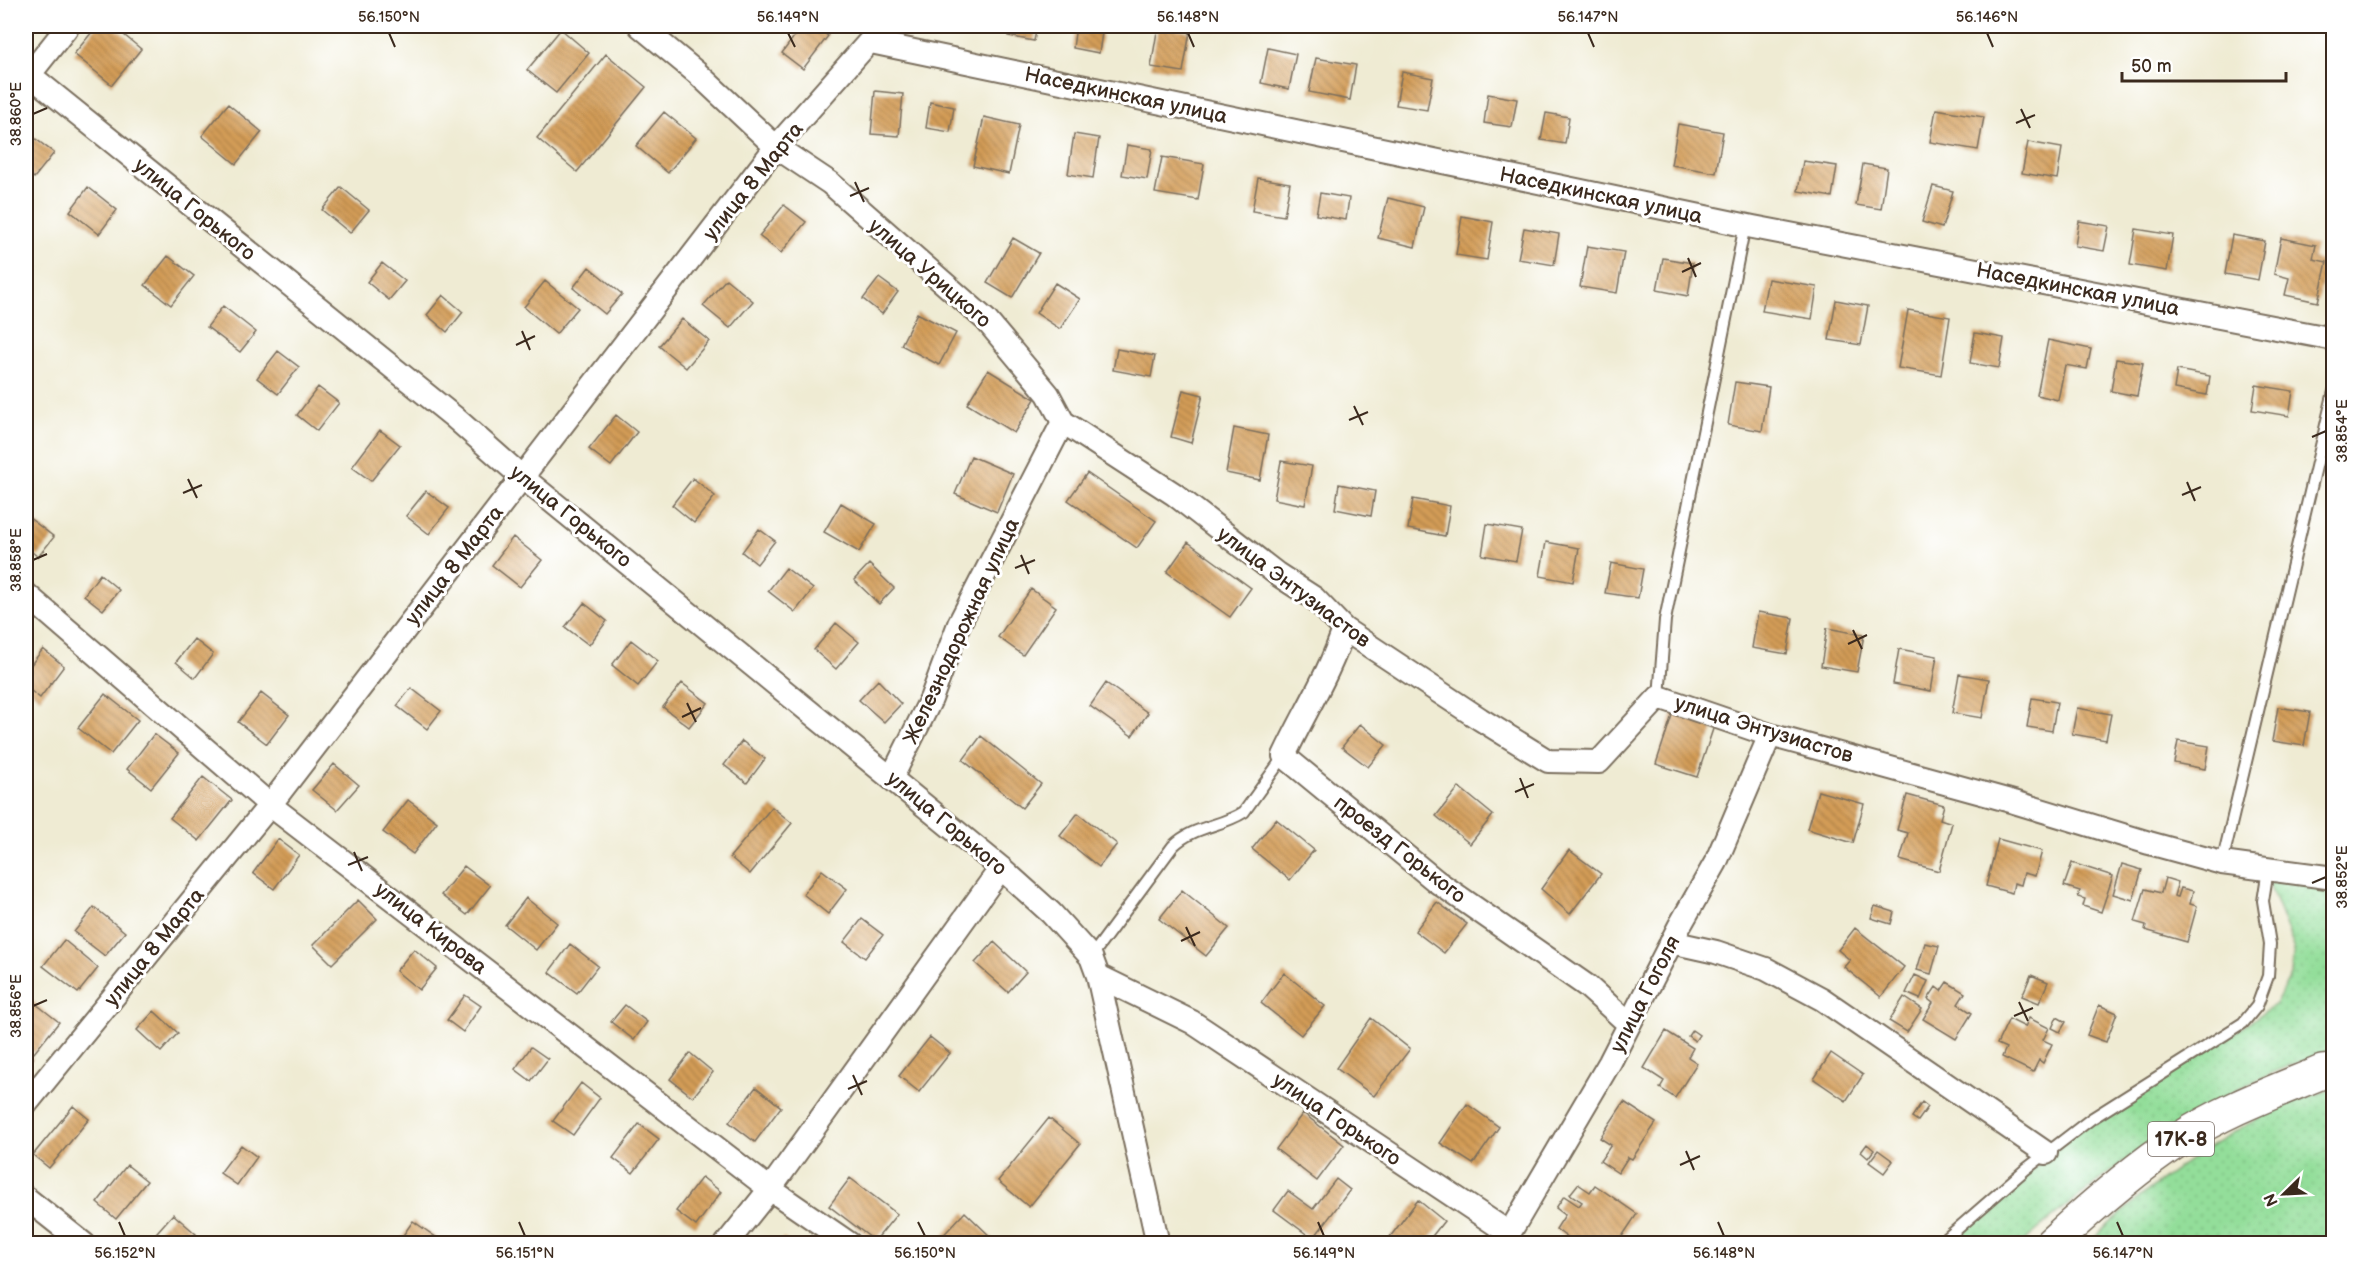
<svg xmlns="http://www.w3.org/2000/svg" width="2359" height="1269" viewBox="0 0 2359 1269" font-family="'Balsamiq Sans',sans-serif">
<defs>
<pattern id="grass-dots" width="8" height="8" patternUnits="userSpaceOnUse" patternTransform="scale(1.5)"><rect width="8" height="8" fill="#93de9a"/><path d="M2 2h.1M6 6h.1" fill="none" stroke="#80bf84" stroke-width="1.8" stroke-linecap="round"/></pattern>
<pattern id="building-back-hatch" width="6" height="6" patternUnits="userSpaceOnUse" patternTransform="scale(1.5)"><rect width="6" height="6" fill="#d39c56"/><path d="M-1 5l2 2M0 0l6 6M5-1l2 2" fill="none" stroke="#ac7f47"/></pattern>
</defs>
<rect width="100%" height="100%" fill="#fff"/>
<filter id="ink" filterUnits="userSpaceOnUse"><feTurbulence type="fractalNoise" baseFrequency=".0167" numOctaves="2"/><feDisplacementMap in="SourceGraphic" scale="12" xChannelSelector="R" yChannelSelector="G"/><feConvolveMatrix kernelMatrix="1 2 1 2 8 2 1 2 1" color-interpolation-filters="sRGB"/></filter>
<filter id="wash" filterUnits="userSpaceOnUse"><feTurbulence type="fractalNoise" baseFrequency=".008" numOctaves="4" result="noise"/><feDisplacementMap in="SourceGraphic" scale="24" xChannelSelector="R" yChannelSelector="G"/><feGaussianBlur stdDeviation="1.35" result="paint"/><feColorMatrix in="noise" values="0 0 0 0 0 0 0 0 0 0 0 0 0 0 0 0 0 1.4 0 .05"/><feComposite in="paint" operator="in"/></filter>
<g filter="url(#wash)">
<rect width="100%" height="100%" fill="#efebd3"/>
<path fill="url(#grass-dots)" stroke="#67845c" stroke-width="1.5" d="M2260,862L2333,872V1052C2224,1079 2107,1171 2022,1243L1947,1244L2090,1120L2237,1031L2275,1004L2291,975L2294,947Z
M2333,1089V1243H2089C2156,1178 2242,1115 2333,1089Z"/>
<g id="blocks">
<path fill="url(#building-back-hatch)" d="M97,26H113L141,49L112,85L74,54Z
M802,26H814L828,36L803,69L782,53Z
M1010,26H1037L1034,41L1008,36Z
M1076,26H1103L1099,53L1073,48Z
M1158,26L1190,32L1183,72L1151,67Z
M561,29L589,53L556,93L527,70Z
M1268,48L1296,54L1289,89L1261,83Z
M606,54L646,87L577,172L537,138Z
M1316,58L1356,65L1350,100L1309,92Z
M1402,72L1433,78L1427,110L1396,105Z
M875,91L903,94L899,136L871,134Z
M1488,94L1517,99L1512,127L1484,123Z
M930,102L954,107L950,132L926,128Z
M228,104L262,132L236,164L202,136Z
M1936,109L1984,117L1978,150L1930,142Z
M664,112L696,138L668,173L636,146Z
M1546,113L1569,117L1565,144L1541,140Z
M984,117L1019,125L1009,174L973,166Z
M1678,124L1723,132L1716,173L1671,165Z
M28,133L54,153L34,178L26,171V136Z
M1074,134L1099,138L1093,178L1068,174Z
M2028,142L2062,148L2057,179L2022,173Z
M1127,145L1152,149L1147,179L1122,175Z
M1162,157L1204,164L1198,200L1155,193Z
M1803,161L1837,166L1832,197L1798,191Z
M1863,164L1887,168L1881,209L1856,205Z
M1258,178L1290,183L1284,216L1252,211Z
M1933,186L1953,191L1942,228L1922,222Z
M88,187L117,210L99,234L70,211Z
M341,187L369,210L350,233L322,210Z
M1320,193L1349,198L1346,220L1316,215Z
M1388,198L1424,207L1415,247L1378,238Z
M784,205L806,222L781,253L759,236Z
M1462,216L1493,222L1487,260L1456,255Z
M2079,221L2109,226L2104,251L2075,246Z
M1524,228L1559,234L1554,265L1518,259Z
M2136,229L2173,235L2167,271L2130,265Z
M2232,235L2265,241L2258,280L2225,274Z
M1013,238L1039,253L1012,298L987,283Z
M2281,238L2316,245L2313,259L2327,262L2318,302L2285,295L2289,278L2274,274Z
M1587,246L1624,252L1617,293L1580,287Z
M168,256L194,276L171,305L145,285Z
M1663,258L1693,263L1688,296L1657,290Z
M382,263L405,281L389,300L367,282Z
M589,267L622,294L605,314L573,288Z
M879,278L898,292L882,314L863,299Z
M726,279L753,301L730,328L703,306Z
M1768,279L1817,287L1812,319L1762,311Z
M545,281L578,308L556,334L524,307Z
M1055,283L1080,299L1060,329L1036,313Z
M443,295L463,312L447,332L427,315Z
M1836,300L1868,306L1861,345L1829,340Z
M223,306L256,332L240,352L207,327Z
M1908,310L1950,317L1941,375L1898,368Z
M917,313L956,333L939,365L901,345Z
M682,319L709,341L686,368L659,346Z
M1975,333L2004,338L1999,368L1970,363Z
M2048,340L2091,349L2087,369L2065,365L2058,400L2037,395Z
M1117,349L1155,356L1151,377L1113,370Z
M278,351L299,367L278,394L257,378Z
M2116,359L2143,363L2137,396L2111,391Z
M988,370L1035,399L1014,433L967,404Z
M2177,370L2210,376L2207,395L2174,389Z
M1735,382L1769,387L1762,431L1728,425Z
M2256,385L2293,391L2289,416L2252,410Z
M318,387L339,403L317,431L297,415Z
M1183,390L1203,395L1191,443L1171,437Z
M616,415L637,432L611,466L589,449Z
M1234,428L1268,435L1260,480L1226,473Z
M380,430L400,445L371,481L352,467Z
M971,456L1013,474L997,512L955,494Z
M1281,461L1312,466L1305,505L1274,499Z
M1087,473L1156,521L1137,548L1068,500Z
M693,478L715,496L694,523L672,505Z
M1339,484L1375,491L1371,516L1335,509Z
M426,491L449,508L429,534L406,516Z
M1413,499L1450,506L1445,536L1408,529Z
M841,503L876,524L859,552L824,532Z
M28,517L54,537L38,557L26,547V520Z
M1487,524L1522,530L1516,561L1482,555Z
M759,529L775,541L757,564L742,552Z
M513,537L542,560L520,587L492,565Z
M1188,542L1251,588L1230,617L1167,572Z
M1546,542L1579,548L1573,582L1540,576Z
M1611,563L1643,569L1638,598L1605,593Z
M869,564L894,588L879,604L854,580Z
M786,568L813,589L795,612L768,591Z
M100,574L119,590L103,610L84,595Z
M1031,589L1056,607L1023,655L998,637Z
M584,603L607,621L589,645L565,627Z
M1758,612L1793,618L1787,654L1752,648Z
M836,623L859,642L836,669L814,650Z
M1827,628L1864,635L1857,672L1821,666Z
M194,639L213,654L195,678L176,662Z
M631,640L658,661L638,686L612,665Z
M43,649L64,666L40,698L26,687V671Z
M1899,649L1937,656L1931,691L1893,684Z
M1959,674L1989,679L1982,718L1952,713Z
M878,680L901,704L884,722L859,700Z
M682,683L708,703L689,727L663,707Z
M1106,683L1148,713L1132,736L1090,706Z
M411,688L441,711L427,729L397,706Z
M261,693L289,715L267,744L238,722Z
M105,694L138,720L111,754L78,728Z
M2032,698L2057,702L2052,731L2027,727Z
M2278,707L2310,712L2304,746L2272,741Z
M2077,708L2111,714L2106,740L2072,734Z
M1673,712L1714,726L1697,777L1656,764Z
M1360,724L1386,745L1368,767L1342,747Z
M154,734L179,753L151,788L127,769Z
M981,736L1041,784L1022,808L963,760Z
M742,741L765,759L747,783L724,765Z
M2178,741L2209,746L2205,769L2174,763Z
M334,764L359,785L337,810L312,790Z
M203,777L232,800L199,841L170,818Z
M1459,787L1493,815L1470,844L1436,816Z
M1818,791L1864,804L1853,843L1807,829Z
M1907,795L1944,805L1940,819L1952,823L1939,871L1900,860L1908,833L1897,830Z
M408,800L437,822L413,854L383,832Z
M772,807L792,823L750,874L730,857Z
M1078,813L1117,844L1099,867L1060,836Z
M1276,819L1314,850L1290,880L1252,849Z
M278,839L299,855L274,889L253,873Z
M1998,839L2042,851L2035,876L2024,873L2021,885L2014,883L2012,893L1986,886Z
M1569,850L1601,874L1570,914L1541,889Z
M2072,863L2113,876L2101,912L2083,906L2085,899L2078,897L2080,891L2064,886Z
M2122,864L2142,870L2133,900L2113,894Z
M464,866L490,886L467,915L441,895Z
M822,870L847,889L828,914L803,894Z
M2165,878L2178,882L2174,896L2178,897L2181,888L2193,891L2190,904L2197,906L2187,942L2145,930L2146,925L2135,922L2145,889L2161,893Z
M1182,890L1229,928L1206,956L1159,919Z
M526,898L557,923L536,950L505,925Z
M358,900L377,919L332,964L313,945Z
M1437,902L1467,924L1444,953L1415,931Z
M1875,906L1894,912L1891,924L1871,918Z
M94,907L125,932L105,956L74,932Z
M862,919L883,935L865,958L844,942Z
M1855,928L1904,967L1881,997L1844,967L1850,960L1838,950Z
M64,940L98,968L78,993L43,966Z
M994,942L1026,972L1008,992L975,963Z
M1925,943L1939,946L1931,974L1917,970Z
M570,944L598,966L577,993L549,972Z
M414,949L437,968L419,990L396,971Z
M1284,973L1325,1006L1301,1035L1261,1003Z
M1915,975L1928,981L1920,999L1906,993Z
M2031,975L2048,982L2039,1003L2022,996Z
M1947,982L1965,993L1958,1004L1972,1013L1956,1039L1923,1019L1933,1003L1928,999L1936,987L1941,991Z
M465,995L481,1006L463,1032L447,1020Z
M26,996L59,1022L34,1053L26,1046Z
M1904,997L1922,1009L1907,1032L1889,1021Z
M625,1005L647,1022L634,1040L611,1022Z
M2099,1005L2117,1013L2106,1042L2087,1035Z
M154,1011L178,1033L161,1052L137,1030Z
M2057,1017L2066,1022L2060,1032L2052,1028Z
M1371,1018L1410,1049L1374,1096L1336,1068Z
M2029,1018L2049,1028L2043,1040L2052,1044L2043,1063L2039,1060L2033,1072L2002,1057L2006,1048L1997,1044L2009,1019L2025,1027Z
M1692,1030L1699,1035L1695,1041L1688,1036Z
M1666,1031L1693,1048L1688,1057L1697,1063L1675,1098L1660,1088L1664,1081L1644,1068Z
M930,1037L950,1053L919,1092L899,1076Z
M531,1047L548,1059L531,1081L515,1069Z
M26,1051L33,1058L26,1067Z
M690,1053L713,1072L693,1097L670,1079Z
M1831,1053L1863,1075L1846,1101L1814,1079Z
M581,1083L600,1098L573,1135L553,1121Z
M756,1087L781,1107L755,1142L729,1122Z
M1624,1102L1656,1123L1632,1159L1628,1157L1618,1173L1600,1161L1611,1145L1600,1138Z
M1922,1102L1928,1107L1918,1121L1912,1117Z
M1467,1104L1499,1127L1473,1164L1440,1143Z
M73,1106L89,1119L49,1168L33,1155Z
M1303,1113L1344,1145L1317,1181L1276,1149Z
M1049,1118L1080,1144L1029,1207L998,1181Z
M639,1124L659,1139L633,1173L613,1158Z
M1867,1144L1874,1150L1868,1158L1861,1152Z
M241,1145L257,1157L237,1185L220,1173Z
M1878,1150L1893,1161L1884,1173L1869,1162Z
M127,1165L147,1181L116,1219L97,1203Z
M702,1177L721,1192L696,1226L676,1211Z
M850,1178L897,1214L875,1241L829,1206Z
M1336,1179L1350,1190L1313,1239L1274,1210L1288,1191L1313,1209Z
M1578,1184L1590,1192L1595,1185L1637,1214L1617,1244H1576L1556,1229L1565,1215L1556,1208L1564,1196L1579,1206L1582,1202L1570,1194Z
M1418,1200L1444,1221L1426,1244H1398L1390,1237Z
M965,1212L995,1241L993,1244H935Z
M173,1214L196,1234L187,1244H154L150,1240Z
M413,1221L437,1238L433,1244H397Z
M783,1238L791,1244H779Z"/>
</g>
</g>
<g filter="url(#ink)">
<use href="#blocks" fill-opacity="0" stroke="#7a6e5d" stroke-width="1.5"/>
<g fill="none" stroke-linecap="round" stroke-linejoin="round">
<defs>
<path id="lane" d="M1659,697L1665,620L1745,225
M2222,863L2334,391
M1091,957L1173,846C1193,826 1221,827 1244,812L1284,756
M1940,1244L2026,1169L2091,1119L2243,1023L2257,1006L2268,976L2270,944L2263,901L2268,869"/>
<path id="street" d="M640,26L697,73L776,147L830,183L986,320L1048,394L1063,422L1174,494L1277,574L1314,598L1344,629L1480,719L1548,761L1599,762L1659,697L1770,735L2014,802L2149,843L2222,863L2334,878
M871,42L1753,227L2334,339
M26,72L454,417L522,477L1001,868L1051,913L1091,957L1098,976L1158,1244
M26,79L68,26
M26,594L270,805L770,1189L850,1244
M1344,629C1330,673 1304,713 1284,756L1436,881L1587,986L1629,1024
M892,777L931,699L959,624L1063,422
M1671,942L1716,952L1766,969L1822,999L2046,1153
M1098,976L1192,1022L1509,1233
M26,1104L270,805L776,147L883,26
M26,1198L84,1244
M726,1244L770,1189L1001,868
M1503,1244L1610,1062L1679,927L1716,862L1770,735"/>
<path id="primary" d="M2051,1244C2091,1207 2134,1169 2180,1139C2224,1110 2274,1092 2322,1072L2334,1071"/>
</defs>
<use href="#lane" stroke="#7a6e5d" stroke-width="14"/>
<use href="#street" stroke="#7a6e5d" stroke-width="26"/>
<use href="#primary" stroke="#7a6e5d" stroke-width="36"/>
<use href="#lane" stroke="#fff" stroke-width="10"/>
<use href="#street" stroke="#fff" stroke-width="22"/>
<use href="#primary" stroke="#fff" stroke-width="33"/>
</g>
</g>
<path fill="none" stroke="#3b2a1e" stroke-width="2" d="M389,33L395,47M788,33L795,47M1188,33L1194,47M1588,33L1594,47M1987,33L1993,47M2021,109L2030,128M33,114L47,108M2016,123L2035,115M855,182L864,202M850,196L869,188M1688,258L1696,277M1682,272L1701,263M522,331L530,350M516,345L535,336M1354,406L1363,425M1349,420L1368,412M2312,437L2326,431M188,479L197,498M2187,482L2195,501M183,493L202,485M2182,495L2201,487M1021,555L1029,574M33,560L47,554M1015,568L1035,560M1853,630L1862,649M1848,644L1867,635M687,703L696,722M682,717L701,708M1520,778L1528,798M1515,792L1534,784M354,852L362,871M348,865L368,857M2312,883L2326,877M1186,927L1195,946M1181,941L1200,932M2019,1002L2028,1021M33,1006L47,1000M2014,1016L2033,1008M853,1075L862,1095M848,1089L867,1081M1686,1151L1694,1170M1680,1165L1700,1156M119,1222L125,1236M519,1222L525,1236M918,1222L925,1236M1318,1222L1324,1236M1718,1222L1724,1236M2117,1222L2123,1236"/>
<g text-anchor="middle" stroke-width="6" stroke-linejoin="round" paint-order="stroke">
<rect fill="#fff" stroke="#766a62" stroke-width="1.5" x="2148" y="1122" width="66" height="34" rx="4.5"/>
<g font-size="20" font-weight="bold" fill="#3b2a1e">
<text x="2181" y="1146">17К-8</text>
</g>
<g font-size="21" fill="#3b2a1e" stroke="#fff">
<text transform="translate(1126 95) rotate(12)" y="7">Наседкинская улица</text>
<text transform="translate(753 181) rotate(-51)" y="7">улица 8 Марта</text>
<text transform="translate(1601 195) rotate(12)" y="7">Наседкинская улица</text>
<text transform="translate(195 209) rotate(39)" y="7">улица Горького</text>
<text transform="translate(930 273) rotate(41)" y="7">улица Урицкого</text>
<text transform="translate(2078 289) rotate(11)" y="7">Наседкинская улица</text>
<text transform="translate(571 516) rotate(39)" y="7">улица Горького</text>
<text transform="translate(454 565) rotate(-52)" y="7">улица 8 Марта</text>
<text transform="translate(1294 587) rotate(37)" y="7">улица Энтузиастов</text>
<text transform="translate(961 631) rotate(-65)" y="7">Железнодорожная улица</text>
<text transform="translate(1764 729) rotate(17)" y="7">улица Энтузиастов</text>
<text transform="translate(947 823) rotate(40)" y="7">улица Горького</text>
<text transform="translate(1400 849) rotate(38)" y="7">проезд Горького</text>
<text transform="translate(431 928) rotate(38)" y="7">улица Кирова</text>
<text transform="translate(154 947) rotate(-51)" y="7">улица 8 Марта</text>
<text transform="translate(1645 994) rotate(-63)" y="7">улица Гоголя</text>
<text transform="translate(1337 1119) rotate(34)" y="7">улица Горького</text>
</g>
</g>
<rect width="2359" height="1269" fill="none" stroke="#fff" stroke-width="66"/>
<g transform="translate(2284 1194) rotate(246)" stroke="#ffffff" stroke-width="4.5" paint-order="stroke">
<path d="M0-4.5L10 22L0 15L-10 22Z" fill="#3b2a1e"/>
<text y="-9" font-size="16" font-weight="bold" text-anchor="middle" fill="#3b2a1e">N</text>
</g>
<path d="M2122 72v9h164v-9" fill="none" stroke="#3b2a1e" stroke-width="3"/>
<text x="2131" y="72" font-size="18" fill="#3b2a1e" stroke="#ffffff" stroke-width="4.5" paint-order="stroke">50 m</text>
<rect x="33" y="33" width="2293" height="1203" fill="none" stroke="#3b2a1e" stroke-width="2"/>
<g font-size="15" text-anchor="middle" fill="#3b2a1e">
<text x="389" y="22">56.150°N</text>
<text x="788" y="22">56.149°N</text>
<text x="1188" y="22">56.148°N</text>
<text x="1588" y="22">56.147°N</text>
<text x="1987" y="22">56.146°N</text>
<text transform="translate(16 114) rotate(-90)" y="5">38.860°E</text>
<text transform="translate(2342 431) rotate(-90)" y="5">38.854°E</text>
<text transform="translate(16 560) rotate(-90)" y="5">38.858°E</text>
<text transform="translate(2342 877) rotate(-90)" y="5">38.852°E</text>
<text transform="translate(16 1006) rotate(-90)" y="5">38.856°E</text>
<text x="125" y="1258">56.152°N</text>
<text x="525" y="1258">56.151°N</text>
<text x="925" y="1258">56.150°N</text>
<text x="1324" y="1258">56.149°N</text>
<text x="1724" y="1258">56.148°N</text>
<text x="2123" y="1258">56.147°N</text>
</g>
</svg>
